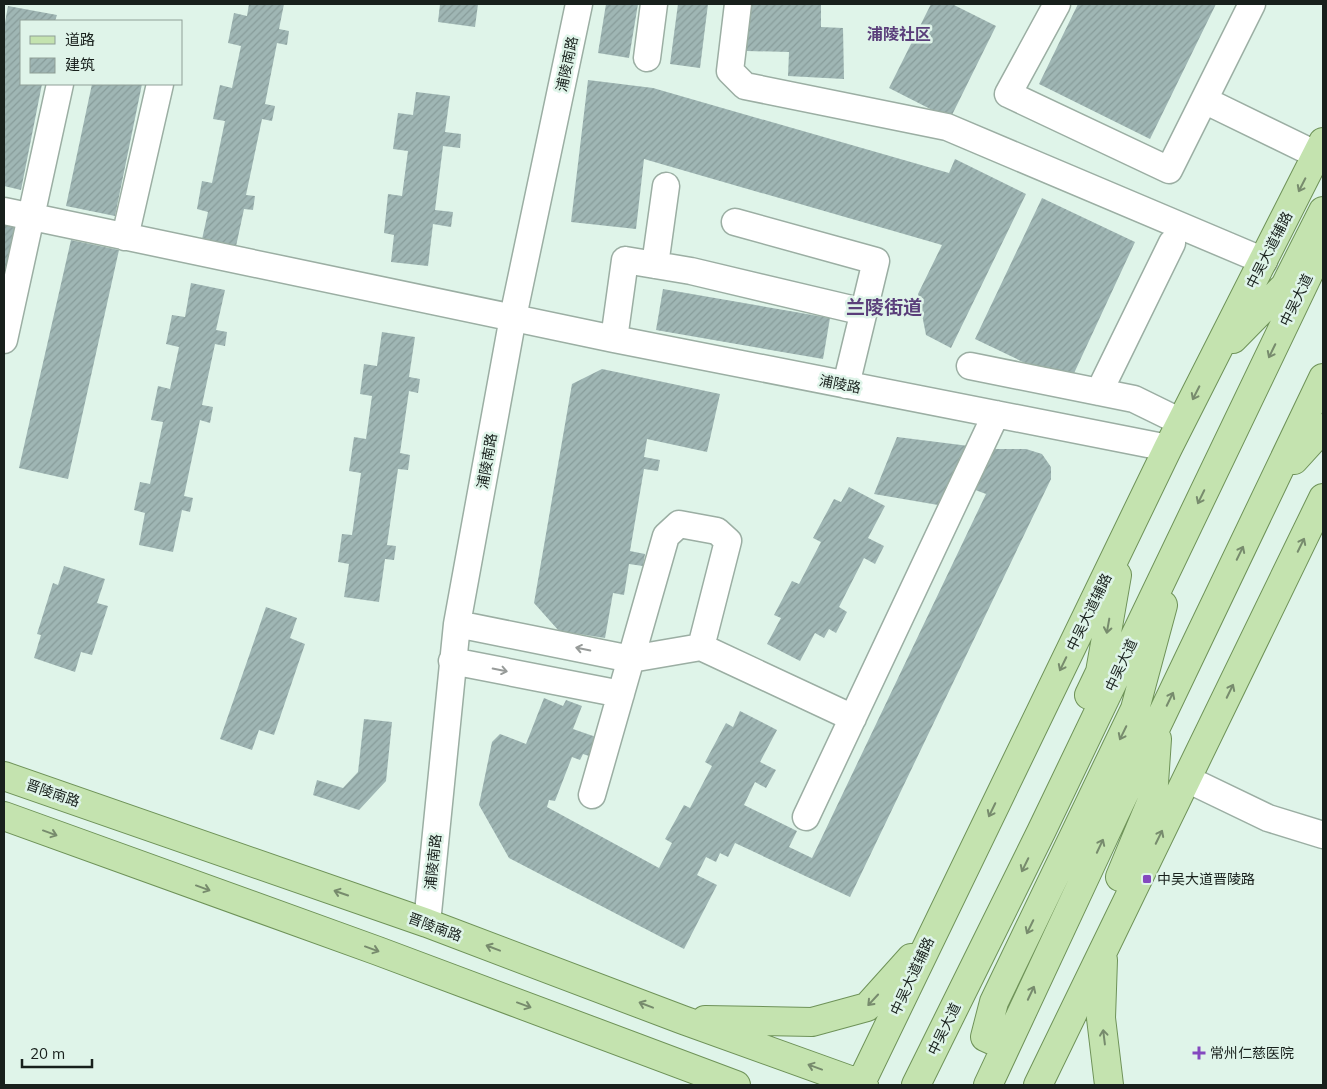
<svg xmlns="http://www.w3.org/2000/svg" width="1327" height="1089" viewBox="0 0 1327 1089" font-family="Mulish,'Noto Sans SC',sans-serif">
<defs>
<pattern id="building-hatch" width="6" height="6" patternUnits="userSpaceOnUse" patternTransform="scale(1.25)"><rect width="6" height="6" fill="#9fb6b4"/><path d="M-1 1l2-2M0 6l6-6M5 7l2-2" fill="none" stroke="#889c9a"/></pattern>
</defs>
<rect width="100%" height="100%" fill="#dff4e9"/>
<path fill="url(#building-hatch)" d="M249,4H284L279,29L289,31L287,45L277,43L265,104L275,106L272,121L262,119L246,195L255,196L253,210L244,209L235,251L201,244L208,212L197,209L202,181L212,183L225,121L213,119L220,85L232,88L241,46L228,43L234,13L247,16Z
M440,4H478L475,27L438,22Z
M606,4H638L629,58L598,53Z
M678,4H708L700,68L670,64Z
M744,4H821V27L843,28L844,79L788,76L789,52L747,51Z
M931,4H952L996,26L950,119L889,88Z
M1078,4H1216L1150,139L1039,84Z
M8,6L57,15L55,21H21V84H42L21,190L4,186V28Z
M588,80L653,88L949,173L955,159L1026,194L951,348L926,335L918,294L942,245L644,159L636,229L571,222Z
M92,84H142L115,216L66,206Z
M416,92L450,96L445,132L461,134L460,148L443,146L435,210L453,212L451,227L433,224L428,266L391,262L394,235L384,233L388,194L402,196L408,151L393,149L398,113L413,115Z
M1042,198L1135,242L1069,384L975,339Z
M4,222L16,225L5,278L4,277Z
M71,240L119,250L68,479L19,468Z
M191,283L225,290L216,330L227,332L225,346L215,344L202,405L213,407L210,423L200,420L184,496L193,498L190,512L182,510L173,552L139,545L145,513L134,510L140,482L150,484L163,422L151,420L158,386L170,389L179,347L166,344L172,315L185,317Z
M663,289L830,318L823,359L656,330Z
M382,332L415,337L409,377L420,379L418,393L409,391L400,453L410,455L408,470L398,469L387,545L396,546L394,560L385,559L379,602L344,597L349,564L338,562L342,534L352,535L361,473L349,471L354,437L366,439L372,396L360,394L364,364L377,366Z
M602,369L720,394L707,452L647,439L644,457L660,460L658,471L644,469L630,551L645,554L643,566L629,564L624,595L613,593L605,638L559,631L534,603L572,384Z
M897,437L969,446L944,506L874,494Z
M986,449H1026L1042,454L1051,467V479L850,897L735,843L728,857L720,853L716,862L706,857L697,875L717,885L684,949L509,858L479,805L492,742L500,734L526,744L544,698L563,706L566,700L582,706L573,729L596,737L589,756L583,754L580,760L572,757L555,801L549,800L547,807L659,868L672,843L665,839L684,805L690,808L712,766L705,762L726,723L733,727L740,711L777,730L760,762L776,770L766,788L755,782L744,805L797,831L789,847L812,858L986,494L970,488Z
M849,487L885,506L868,538L884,546L875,564L864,558L839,607L847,612L836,633L829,629L824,638L815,633L800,661L767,644L781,618L774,615L792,581L799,584L821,542L813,538L834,499L841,502Z
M64,566L105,579L97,603L108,606L92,655L81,652L75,672L34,658L41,635L37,634L53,583L58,585Z
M266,607L297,618L290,638L305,644L274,735L259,730L252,750L220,739Z
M364,719L392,722L386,781L359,810L313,795L317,780L343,788L358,772Z"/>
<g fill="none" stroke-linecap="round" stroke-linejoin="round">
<defs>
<path id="minor" d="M738,4L730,71L745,86L947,127L1264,261
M1057,4L1008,94L1169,170L1252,4
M647,58L654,4
M1204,100L1317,155
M4,211L614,339L1168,448
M735,222L876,261L846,385
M125,237L160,84
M655,265L666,186
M614,339L625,260L691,271L864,312
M4,340L60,84
M970,366L1134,399L1181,422
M1099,392L1172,243
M457,624L631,659L701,647L853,718
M452,661L621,694
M1187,779L1268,818L1323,835
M592,795L666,536L679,524L717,531L728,541L701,647
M806,817L996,414
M427,923L457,624L513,317L579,4"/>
<path id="major" d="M1233,339L1285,286L1323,211
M1294,460L1323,428
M1089,695L1100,672L1117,575
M4,776L427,923L683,1020L864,1085
M4,816L378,951L736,1085
M1120,877L1153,798L1157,739
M1103,960L1101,1018L1109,1085
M705,1020L812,1022L867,1007L911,958
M1014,1028L996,1042L985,1037L994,1002L1135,709L1163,605
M860,1085L1168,448L1323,142
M916,1085L1041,832L1323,244
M988,1085L1115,813L1323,378
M1038,1085L1323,498"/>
</defs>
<use href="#minor" stroke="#9baea3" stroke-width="29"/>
<use href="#major" stroke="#6e9258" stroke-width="30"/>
<use href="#minor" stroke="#fff" stroke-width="26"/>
<use href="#major" stroke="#c4e3af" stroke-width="28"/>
</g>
<defs><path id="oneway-shaft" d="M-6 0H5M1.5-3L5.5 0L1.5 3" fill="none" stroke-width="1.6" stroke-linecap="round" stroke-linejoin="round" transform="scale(1.25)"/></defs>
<g stroke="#778b6d">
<use href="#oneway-shaft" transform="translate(1302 185) rotate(117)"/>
<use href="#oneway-shaft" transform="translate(1272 351) rotate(116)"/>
<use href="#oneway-shaft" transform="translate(1196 393) rotate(117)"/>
<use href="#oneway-shaft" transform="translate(1201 497) rotate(116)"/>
<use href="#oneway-shaft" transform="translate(1301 545) rotate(-64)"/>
<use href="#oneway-shaft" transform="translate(1240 553) rotate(-64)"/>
<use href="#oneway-shaft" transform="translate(1108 626) rotate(100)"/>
<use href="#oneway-shaft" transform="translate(1063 664) rotate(116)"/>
<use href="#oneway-shaft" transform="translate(1230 691) rotate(-64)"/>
<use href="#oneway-shaft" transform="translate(1170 699) rotate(-64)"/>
<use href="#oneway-shaft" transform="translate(1123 733) rotate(116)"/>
<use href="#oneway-shaft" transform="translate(992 810) rotate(116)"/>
<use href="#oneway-shaft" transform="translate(50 833) rotate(20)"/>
<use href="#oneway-shaft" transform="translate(1159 837) rotate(-64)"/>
<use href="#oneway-shaft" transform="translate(1100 846) rotate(-65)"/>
<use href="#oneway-shaft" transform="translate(1025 865) rotate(116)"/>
<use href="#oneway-shaft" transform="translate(203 888) rotate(20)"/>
<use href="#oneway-shaft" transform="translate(341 893) rotate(-161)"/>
<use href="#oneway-shaft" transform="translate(1030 927) rotate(116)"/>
<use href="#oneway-shaft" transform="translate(493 948) rotate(-159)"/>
<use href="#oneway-shaft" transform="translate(372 949) rotate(20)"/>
<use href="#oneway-shaft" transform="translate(1031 993) rotate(-65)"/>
<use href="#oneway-shaft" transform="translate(873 1000) rotate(133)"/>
<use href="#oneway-shaft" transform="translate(524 1005) rotate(20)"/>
<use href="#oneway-shaft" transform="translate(646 1005) rotate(-159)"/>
<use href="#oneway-shaft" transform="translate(1104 1037) rotate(-97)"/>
<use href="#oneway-shaft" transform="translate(815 1067) rotate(-160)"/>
</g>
<g stroke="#979b99">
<use href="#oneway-shaft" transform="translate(583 649) rotate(-168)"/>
<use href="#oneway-shaft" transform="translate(500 670) rotate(11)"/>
</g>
<g fill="#8449bf" stroke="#dff4e9" stroke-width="2">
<rect x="1142" y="874" width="10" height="10" rx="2.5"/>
<path d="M1196.5 1045.5h5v5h5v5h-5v5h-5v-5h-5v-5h5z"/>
</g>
<g text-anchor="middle" stroke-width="5" stroke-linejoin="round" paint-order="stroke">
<g font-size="14" fill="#18201c" stroke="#dff4e9">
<text transform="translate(567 64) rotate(-78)" y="5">浦陵南路</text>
<text transform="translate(1269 250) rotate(-63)" y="5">中吴大道辅路</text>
<text transform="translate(1296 300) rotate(-64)" y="5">中吴大道</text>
<text transform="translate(840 384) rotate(11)" y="5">浦陵路</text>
<text transform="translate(487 461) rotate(-80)" y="5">浦陵南路</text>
<text transform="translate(1089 612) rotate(-64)" y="5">中吴大道辅路</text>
<text transform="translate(1121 665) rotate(-65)" y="5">中吴大道</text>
<text transform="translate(53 793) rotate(19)" y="5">晋陵南路</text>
<text transform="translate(433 862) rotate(-84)" y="5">浦陵南路</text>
<text transform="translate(435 927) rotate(20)" y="5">晋陵南路</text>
<text transform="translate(912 976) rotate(-65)" y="5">中吴大道辅路</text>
<text transform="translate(944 1029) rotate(-64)" y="5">中吴大道</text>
</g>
<g font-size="14" fill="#18201c" stroke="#dff4e9" text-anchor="start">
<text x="1157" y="884">中吴大道晋陵路</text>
<text x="1210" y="1058">常州仁慈医院</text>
</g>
<g font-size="16" font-weight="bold" fill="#5a3e7a" stroke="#dff4e9">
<text x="899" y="40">浦陵社区</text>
</g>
<g font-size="19" font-weight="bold" fill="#5a3e7a" stroke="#dff4e9">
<text x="884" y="314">兰陵街道</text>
</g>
</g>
<rect width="1327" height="1089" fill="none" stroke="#18201c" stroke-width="10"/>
<rect x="20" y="20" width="162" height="65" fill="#dff4e9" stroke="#8f9f97"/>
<rect x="30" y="36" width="25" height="8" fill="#c4e3af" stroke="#8f9f97"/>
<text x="65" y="45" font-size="15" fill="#18201c">道路</text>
<rect x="30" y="58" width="25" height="15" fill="url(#building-hatch)" stroke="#8f9f97"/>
<text x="65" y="70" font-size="15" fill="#18201c">建筑</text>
<path d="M22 1059v8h70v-8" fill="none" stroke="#18201c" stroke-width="2.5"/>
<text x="30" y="1059" font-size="15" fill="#18201c" stroke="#dff4e9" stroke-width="4" paint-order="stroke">20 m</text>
</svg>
